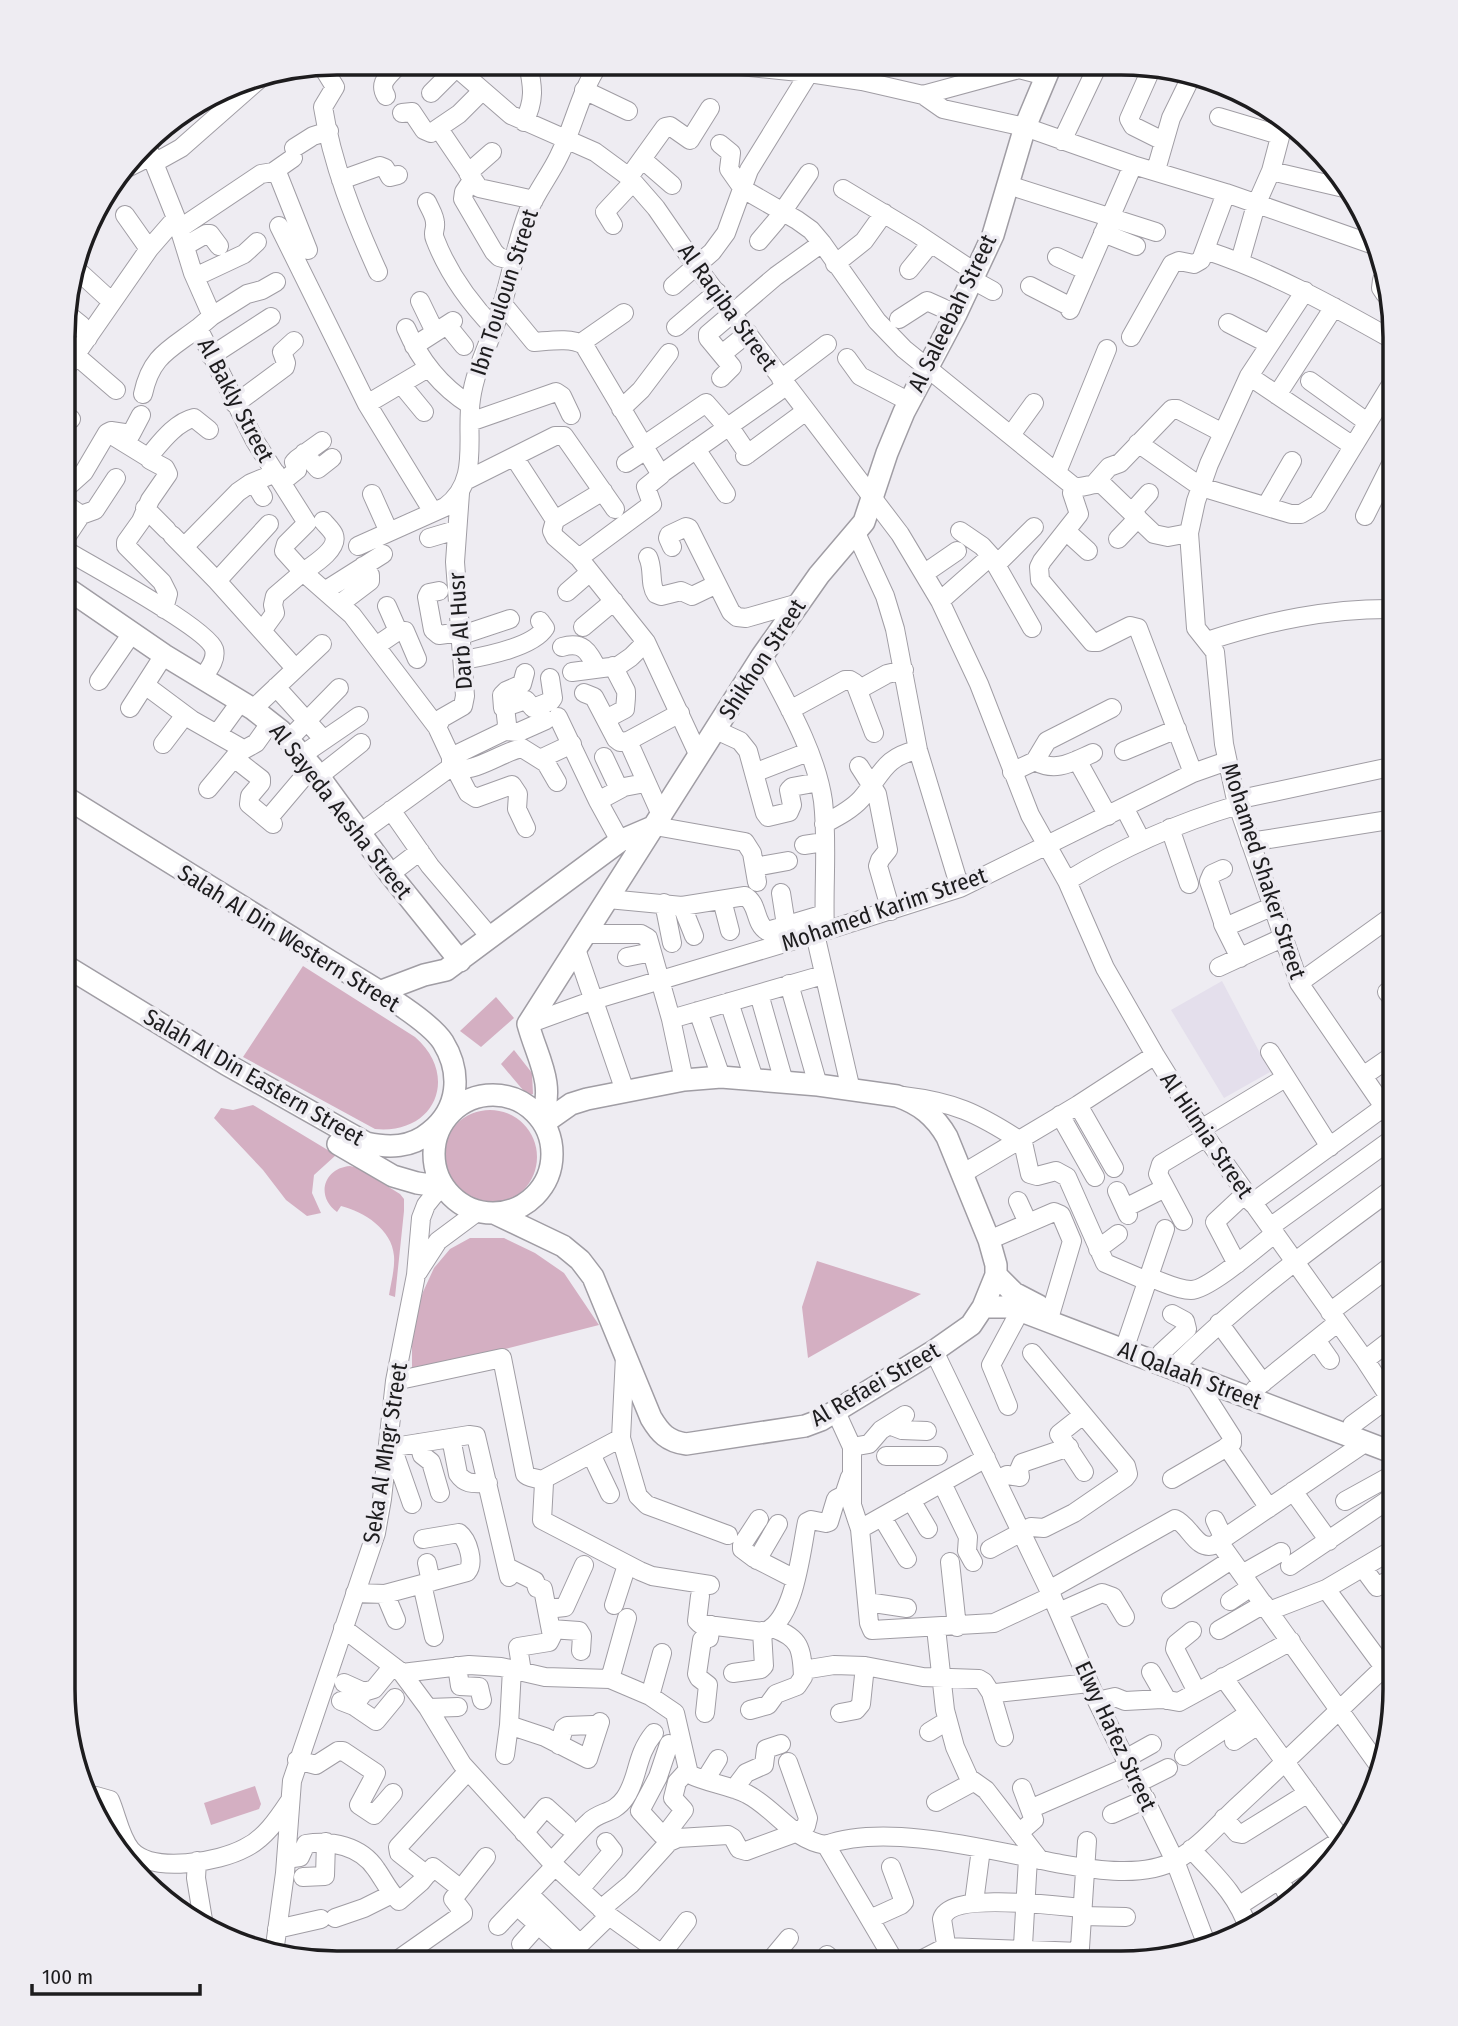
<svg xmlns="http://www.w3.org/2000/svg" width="1458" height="2026" viewBox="0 0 1458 2026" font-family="'Fira Sans Condensed',sans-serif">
<rect width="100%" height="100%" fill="#eeecf2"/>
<path fill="#e4dfec" d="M1222,981L1270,1072L1224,1098L1171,1010Z"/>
<path fill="#d4afc2" d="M303,966L415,1037C460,1076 435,1135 375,1129L243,1057Z
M496,997L514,1018L481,1047L460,1031Z
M514,1050L532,1073L533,1094L528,1096L501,1064Z
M253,1105L336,1155L314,1175L312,1193L321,1213L307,1216L286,1200L263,1170L214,1118L221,1108L233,1110Z
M443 1157a47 47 0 1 1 94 0a47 47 0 1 1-94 0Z
M350,1166L358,1168L400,1194L404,1199V1211L395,1297L389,1295C391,1283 395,1268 394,1256C392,1229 364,1212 341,1206L337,1212C315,1196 324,1168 350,1166Z
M470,1238H504L535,1253L564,1273L599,1325L412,1373V1324L423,1292L434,1268L450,1249Z
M817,1261L921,1294L808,1358L802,1307Z
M255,1786L261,1804L259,1809L211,1825L204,1803Z"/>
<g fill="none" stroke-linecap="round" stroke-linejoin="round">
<defs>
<path id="minor" d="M356,63L357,64
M451,63L511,115L595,152L629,177L656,208L696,266L900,534L940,601L979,684L1030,815L1067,881L1105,968L1155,1055L1206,1137L1365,1360L1395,1406
M720,64L809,73L862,81L923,95L1019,69L1046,76
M1153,65L1129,119L1133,126L1163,141
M322,66L335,87L323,107C332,164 354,219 378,272
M584,90L628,111
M431,93L456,68
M923,95L943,109L1025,127L1133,165L1226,193L1374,245
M386,96C377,81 391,75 400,63
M402,113L412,112L424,130L431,133L459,114L482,91
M1219,117L1279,135
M524,122C535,100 533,87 528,64
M439,129L479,188L534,200
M1062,141L1098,65
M146,143L176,218L193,273L212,316L198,328L255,441L307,523L286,544L284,551L303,572L275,596L273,605L275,613L262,631
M720,144L731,153L729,169L743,189L797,220L811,230L822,243L877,321L904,349L1073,486C1084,490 1092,481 1103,485L1154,534L1168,537L1189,533
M294,148L313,136L329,131
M642,159L672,185
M154,163L181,148L264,75
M125,169L151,156
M1156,170L1171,118L1192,75
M1271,171L1344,188
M273,172L293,158
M468,173L492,152
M629,177L665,127L670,126L690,140L710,108
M473,179L464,192L463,199L494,252L499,257L513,261
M341,180L380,166L385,168L390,177L398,175
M1008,185L1156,232
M843,189L916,233L976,273
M427,202C430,209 435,216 435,223C436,230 432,232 435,239C448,273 469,302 494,328
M125,215L149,249
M613,225L605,212L633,182
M279,226L367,404L433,512
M179,229L261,174L273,172L279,177L308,250
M1103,233L1136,246
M759,241L776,221L809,173
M185,246L206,234H210L219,246
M1205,250C1272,272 1333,306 1395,341
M1057,257L1087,271
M1240,261L1256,205L1271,171L1285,118
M835,264L864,241L884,213
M76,269L112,302
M909,270L931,243
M195,277L244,254L257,242
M973,280L993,291
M1382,280L1381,288L1385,294
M673,286L712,252L726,233L749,170L809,73
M1030,286L1071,307
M1305,291L1249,376L1209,464L1196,501L1189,533L1196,628L1215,652L1224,744L1236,800L1295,971L1299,983L1395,1123
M420,301L435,332
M502,303L534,342C549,341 570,337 584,345L661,475L646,487L652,504L579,558
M1070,310L1133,165
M212,316L247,294L262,290L276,282
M71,317L81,325L88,338
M899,319L927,301L956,314
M1228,323L1269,344
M447,325L464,346
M676,327L717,292
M406,328C420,361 440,386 470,405
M1131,337L1172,264L1179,261L1194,264L1201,260L1226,193
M581,343L624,313
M65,346L116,390
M414,346L453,321
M727,350L748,333
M211,356L271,317
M847,358L860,376L908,401
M65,370L149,249L176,218
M1249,376L1353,446
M721,378L732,367L708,338V334L776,276L822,243
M781,379L827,344
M1310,381L1367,422
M401,384L424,412
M143,394C151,356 169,350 198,328
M1277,395L1334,307
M235,404L285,367L286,363L282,352L294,341
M367,404L428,368
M621,409L641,390L669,353
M65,416L71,419
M470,422L556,392L562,396L571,415
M729,426L748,454
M110,434L149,458
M1011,435L1034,403
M1138,443L1201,487L1291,514H1301L1318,504L1395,378
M643,446L706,403L727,427
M696,449L726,494
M304,453L318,469L332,458
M745,456L806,411
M514,457L555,520L603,491
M626,463L646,450
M1057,472L1107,349
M661,474L786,386
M467,480L555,436H564L615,509
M254,482L263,497
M282,482L297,470L294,462L297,459L322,441
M1095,483L1109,467L1120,463L1172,409H1177L1223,433
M1073,486L1072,493L1079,514L1042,561L1039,567L1040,580L1092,642H1098L1130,626L1138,628L1193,773
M65,489L84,472L107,433L111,431L131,434L141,415
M372,494L389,532
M65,504L81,515
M1266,506L1292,461
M145,508L167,530
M1132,512L1149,493
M1365,516L1395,456
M555,520L552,531L555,537L579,558L646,642L699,756
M323,521C326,525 332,530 334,535C339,549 313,565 303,572L352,615L437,727
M960,531L982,546L991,556L1032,628
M1066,531L1088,551
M856,533L885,596L895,629L918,750L960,888
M172,535L217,581L295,668
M429,538L456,530
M65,539L81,515L95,510L116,478
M1118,539L1138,518
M358,546L445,507C481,481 465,437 471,399C475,369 490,342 499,314C511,280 515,245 528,212C536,192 550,175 559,156C574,126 580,92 599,64
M184,547L238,492L251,483L276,473
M672,547L668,538L669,535L686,527L689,528L731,612L737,617L746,618L799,603
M65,550C89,564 208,629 214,649C217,660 208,670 202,679
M648,557C654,569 649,584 656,594L661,596L681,591L692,596L717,584
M997,564L1034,527
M925,573L957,551
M217,581L269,524
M326,590L383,554
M439,591L429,593L427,597L433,630L439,635L461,632
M567,592L590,572
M940,601L991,556
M341,603L370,581V575L363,566
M387,606L398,631
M164,609L168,594L162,582L126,546V542L141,521L150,500L168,474L165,468L150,460V455C161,442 176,422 194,418L209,430
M583,627L614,601
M462,635L510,619
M1207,641C1269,621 1329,608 1395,609
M376,646L398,631H405L417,659
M562,647C583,641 588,651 597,668
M762,656C785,700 816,752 823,801C828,844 823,888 825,931
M464,660C486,656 533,647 545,628L540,621
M572,672L618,666L631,657L646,642
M99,681L132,633
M145,685L192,720L243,749
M276,687L324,740
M858,690L887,674L904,670
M584,693L594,697L616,739L620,742L628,741
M130,708L164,655
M503,708L502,695L506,691L522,684L525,673
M253,709L322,644
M790,710L845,680H850L855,683L874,733
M558,717L598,801L620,841
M606,719L625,709C625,707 627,693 626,691L613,666
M716,730L740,741L748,751L765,813L768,817L789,812L792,805L789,790L792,787L819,782
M505,731L519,732L546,720
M217,734L241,701
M289,739L339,688
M163,744L185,715
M1124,751L1177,729
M302,755L359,716
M451,757L505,731L507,724L505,707L526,700L533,708L551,701L553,698L550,678
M604,757L619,789
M234,758L261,779V783L250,796L249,804L273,824
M540,759L572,744
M1077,760L1108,816
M1035,761C1056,773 1072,762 1093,753
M859,766L877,794L888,850L880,860L878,866L891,911
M451,767C469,777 501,752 522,748L546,763L557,782
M456,770L468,793L476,798L512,785L518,794L517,809L526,828
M1012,772L1035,761L1047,741L1112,708
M754,773L808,752
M318,777L361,743
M208,789L238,753L256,743L271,722
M1236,800L1395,766
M598,801L624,787L645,783
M1124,807L1141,840
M391,810L430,866L491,938
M662,817L628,741L680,713
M268,819L312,767
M824,824C837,817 851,810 861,799C882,775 883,757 918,750
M655,826L745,842L752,853L757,882
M1170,828L1189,884
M360,833L451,767V757L437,727L442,718L463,706L465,696L455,562L460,493
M1250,842L1395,819
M804,845L824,842
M755,867L788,861
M1223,869L1212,874L1209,881L1224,925H1230L1271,907
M390,874L420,851
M1067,881C1121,848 1177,823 1238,805
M781,893L786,925
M608,899L682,906L745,896C759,904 754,923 767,931L824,914
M722,900L730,931
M664,903L672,943
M682,906L694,936
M1223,924L1240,958
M585,934H641L648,938L671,1019L684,1080
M815,934L851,1090
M576,949L625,1091
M627,957L652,952
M1219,967L1282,938
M1299,983L1395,914
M789,984L818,1085
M1387,992L1395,1002
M759,994L784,1082
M729,1002L754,1079
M698,1011L721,1077
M671,1019L823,975
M528,1024L594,1000L825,931L960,888L1193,773L1227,761
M1270,1052L1330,1147
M1363,1076L1395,1054
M903,1096C954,1102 977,1113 1019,1140
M1078,1105L1114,1168
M1060,1115L1095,1177
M1201,1129L1285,1078
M1022,1138L1030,1174L1037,1176L1056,1171L1067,1177L1105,1263L1147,1281
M962,1174L1078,1105L1155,1055
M1117,1191L1128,1215
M1018,1201L1028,1223
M1252,1203L1384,1107
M1125,1208L1165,1188
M1183,1221L1158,1174L1161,1164L1206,1137
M1270,1227L1395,1137
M989,1240L1054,1212L1061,1215L1072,1241L1051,1312
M1098,1249L1118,1234
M1237,1264L1215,1222L1246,1193
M418,1272L438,1241L477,1212
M1148,1277C1161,1281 1177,1290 1191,1290C1208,1290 1259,1246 1274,1234
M1330,1312L1395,1263
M1219,1323L1263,1383
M1316,1340L1330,1360
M1127,1341L1165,1229
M934,1351L1049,1590L1097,1701L1175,1861L1206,1943
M1161,1353L1187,1329L1185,1321L1172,1314
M625,1356L621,1438L638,1496L647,1505L728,1535
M1365,1360L1395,1337
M1180,1361C1246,1296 1320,1242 1395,1187
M1193,1376L1232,1437V1443L1226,1447
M395,1381L502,1358L525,1474C530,1480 540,1476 544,1483L542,1520L640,1571L652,1576L710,1585
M1255,1389L1337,1323
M1008,1406L991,1365L1020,1311
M836,1412L852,1447V1505L860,1529L869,1623L872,1630L994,1623L1052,1596
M1083,1415L1059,1434L1084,1472
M889,1425L902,1430L927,1431
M1352,1425L1390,1397
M451,1438L458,1474C466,1486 476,1483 488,1483
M419,1443L422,1455L431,1462L440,1493
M392,1447L412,1504
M852,1447L869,1444L881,1430L905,1415
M388,1448L469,1435L476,1436L509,1577
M591,1454L610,1494
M886,1456H938
M1172,1479L1227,1447L1269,1508
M542,1480L621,1438
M997,1480L1007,1475L1020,1477L1019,1470L1022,1463L1069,1447
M942,1483L968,1537L967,1551L973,1562
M1293,1491L1329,1541
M911,1500L928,1529
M1345,1501L1394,1474
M882,1517L907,1559
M759,1519L742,1545V1549L754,1558L795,1579
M1215,1520L1224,1539
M860,1529L986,1458
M1219,1542L1382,1770
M990,1549L1031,1527L1044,1528L1074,1513L1125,1478L1128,1474L1126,1466L1032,1353
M757,1560L778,1524
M950,1562L957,1627
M427,1563L431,1582
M1290,1566L1394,1496
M507,1567L535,1581L537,1588L543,1589L552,1636L549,1642L518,1647L522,1672
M1363,1568L1377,1587L1394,1577
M1242,1574L1281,1552
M422,1584L434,1637
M1326,1589L1394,1681
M1049,1590L1175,1519C1190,1525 1196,1551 1214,1545L1366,1442
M355,1593L385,1594L467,1572C475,1563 468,1540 459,1533L423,1539
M385,1594L396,1620
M700,1596L697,1621L700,1624L764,1632C795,1621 801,1550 807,1522L811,1520L826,1523L829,1522L836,1499L844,1495L850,1477
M1171,1599L1231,1560
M1230,1601L1251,1587
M867,1602L907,1608
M614,1605L627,1565
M547,1609L565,1607L584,1565
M1269,1611L1326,1589L1394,1549
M1059,1612L1102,1593L1113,1597L1125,1617
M343,1628L402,1673L428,1708L462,1764L555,1866L609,1916L673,1962
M936,1628L945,1710L955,1747L969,1778L986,1790L1040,1860
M551,1629L579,1631L582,1636L581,1651
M1219,1630L1264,1604
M1192,1631L1176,1644L1175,1649L1197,1692
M457,1666L460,1686L479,1687L482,1700
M803,1670L834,1665L865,1666L923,1677L979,1679L984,1682L991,1693H996L1089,1683
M1151,1672L1167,1700
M402,1673L469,1665L501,1667L545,1677L610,1679L650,1696L675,1713L689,1774C707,1783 728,1785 747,1794C776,1809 792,1840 826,1845
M733,1673L761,1669L764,1666L762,1631
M1223,1677L1342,1840
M610,1679L627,1618
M344,1683L364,1692
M991,1693L1004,1737
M650,1696L662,1653
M341,1701L354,1706L376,1721L395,1698
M1097,1701L1115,1697L1125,1701L1162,1699L1179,1702L1291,1641
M354,1706L364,1692L374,1689L393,1666
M428,1708L458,1707
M750,1710L768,1705L776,1694L797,1686L803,1677C802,1648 800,1638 773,1628
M705,1713L708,1685L699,1678L697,1674L702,1640L709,1638L711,1625
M840,1713L856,1710L861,1704L865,1666
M509,1725L545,1737L588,1759L600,1722
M929,1732L947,1721
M1234,1741L1258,1725
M669,1744L658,1777L640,1811L662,1835H665L684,1810L673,1798L677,1782L687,1771
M559,1745L564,1728L567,1726L593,1725
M505,1755L509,1725L512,1669
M1184,1756L1249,1713
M1125,1759L1152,1744
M297,1760L316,1765L338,1751H343L376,1773L359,1805L374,1815L393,1793
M705,1780L718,1759
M1138,1783L1168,1768
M734,1789L746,1773L764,1765L766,1749L781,1744
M89,1799L96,1796L110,1800C117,1816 120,1837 131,1850C153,1874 219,1862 245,1848C264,1839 277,1820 289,1802
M936,1802L973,1782
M1030,1809L1129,1766
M1112,1814L1146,1799
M1224,1818L1237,1833L1242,1834L1308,1793
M524,1833L546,1807L567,1826
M1019,1833L1034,1820L1022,1788
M826,1845C888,1822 996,1852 1061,1864C1095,1870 1144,1878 1176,1860C1200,1847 1220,1822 1240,1804C1292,1756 1343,1706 1394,1658
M826,1845L895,1962
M1191,1849C1216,1876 1237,1894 1249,1930
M286,1859L300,1857L306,1844C331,1840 361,1846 376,1869C384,1880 389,1892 399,1901L421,1882L433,1867L461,1889
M197,1861L196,1878L204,1926
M551,1862C564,1849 576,1834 589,1822C600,1811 614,1814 625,1798C639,1778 635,1756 654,1733
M427,1875L399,1853L398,1847L468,1771
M303,1877L325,1876L326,1842
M1280,1880L1291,1902
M580,1889L613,1851L606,1842
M529,1894L580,1944
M974,1902L981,1849
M1240,1905L1353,1832
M517,1906L570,1953
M601,1909L631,1884L669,1842L678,1838L728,1835L733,1838L739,1849L746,1851L795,1833L806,1826L808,1818L788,1762
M1082,1916L1126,1917
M335,1918L364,1908L392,1894
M870,1919L901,1905L904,1902L891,1867
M498,1926L555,1866
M277,1929L321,1919
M521,1944L538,1925
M574,1950L609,1916
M274,1953L285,1873L292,1781L376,1533L382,1499L395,1381L416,1275L421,1218L426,1205L434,1195L444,1187
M661,1955L687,1921
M827,1955L835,1962
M396,1961L463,1914V1912L453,1899L486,1857
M769,1962L789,1938
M917,1962L946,1947L1080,1952
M949,1963L942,1919C950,1891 1057,1906 1083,1908
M1022,1963L1028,1858
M1079,1963L1087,1841"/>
<path id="major" d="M65,587L164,655L253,709L281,731L312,767L390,874L460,961
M64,965L226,1064L366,1143C389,1148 411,1148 430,1132C459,1109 462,1073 443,1042C427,1017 358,979 331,962C242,907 153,852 65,797
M379,992L424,975L446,970L620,841L655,826
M434 1154a59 59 0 1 1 118 0a59 59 0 1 1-118 0Z
M541,1119C556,1084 537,1058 528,1024L762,656L819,575L864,522L887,453L904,412L956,314L993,235L1025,127L1051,65
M338,1144L393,1176L417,1183L444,1187
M496,1214L563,1246L580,1260L593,1277L651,1418C660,1433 667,1441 686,1444L805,1426L821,1420L934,1351L971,1325L983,1307L996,1275V1265L989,1240L947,1137C935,1116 920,1104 897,1096L818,1085L721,1077L684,1080L587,1099L571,1104L544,1123
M996,1275L1014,1293L1039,1306
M983,1307H1011L1394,1453"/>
</defs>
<use href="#minor" stroke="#a09da4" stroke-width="20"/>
<use href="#major" stroke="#a09da4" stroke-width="24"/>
<use href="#minor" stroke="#fff" stroke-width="18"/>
<use href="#major" stroke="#fff" stroke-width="21"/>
</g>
<g text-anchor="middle" stroke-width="7" stroke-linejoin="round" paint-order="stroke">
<g font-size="23" fill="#1d1c1e" stroke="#eeecf2">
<text transform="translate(504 292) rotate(-72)" y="8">Ibn Touloun Street</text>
<text transform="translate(728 307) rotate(54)" y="8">Al Raqiba Street</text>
<text transform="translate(952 313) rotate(-64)" y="8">Al Saleebah Street</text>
<text transform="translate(236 400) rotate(62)" y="8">Al Bakly Street</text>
<text transform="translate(460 631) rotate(-94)" y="8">Darb Al Husr</text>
<text transform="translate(762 659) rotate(-57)" y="8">Shikhon Street</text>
<text transform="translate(341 811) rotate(52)" y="8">Al Sayeda Aesha Street</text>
<text transform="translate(1264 871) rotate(72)" y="8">Mohamed Shaker Street</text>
<text transform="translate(884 909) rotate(-19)" y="8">Mohamed Karim Street</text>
<text transform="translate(289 938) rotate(32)" y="8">Salah Al Din Western Street</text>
<text transform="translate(254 1077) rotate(30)" y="8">Salah Al Din Eastern Street</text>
<text transform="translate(1207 1135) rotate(56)" y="8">Al Hilmia Street</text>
<text transform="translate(1190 1375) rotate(21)" y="8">Al Qalaah Street</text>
<text transform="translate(875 1384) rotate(-30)" y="8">Al Refaei Street</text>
<text transform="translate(385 1453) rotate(-81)" y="8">Seka Al Mhgr Street</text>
<text transform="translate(1116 1736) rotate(65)" y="8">Elwy Hafez Street</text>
</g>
</g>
<path d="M0 0H1458V2026H0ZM337 75H1121A262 262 0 0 1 1383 337V1689A262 262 0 0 1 1121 1951H337A262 262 0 0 1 75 1689V337A262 262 0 0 1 337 75Z" fill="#eeecf2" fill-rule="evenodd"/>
<path fill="none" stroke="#1d1c1e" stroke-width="3.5" d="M337 75H1121A262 262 0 0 1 1383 337V1689A262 262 0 0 1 1121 1951H337A262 262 0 0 1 75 1689V337A262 262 0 0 1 337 75Z"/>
<path d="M32 1984v10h168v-10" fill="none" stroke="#1d1c1e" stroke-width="3.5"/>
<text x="42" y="1984" font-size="21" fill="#1d1c1e" stroke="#eeecf2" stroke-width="5" paint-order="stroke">100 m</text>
</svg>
